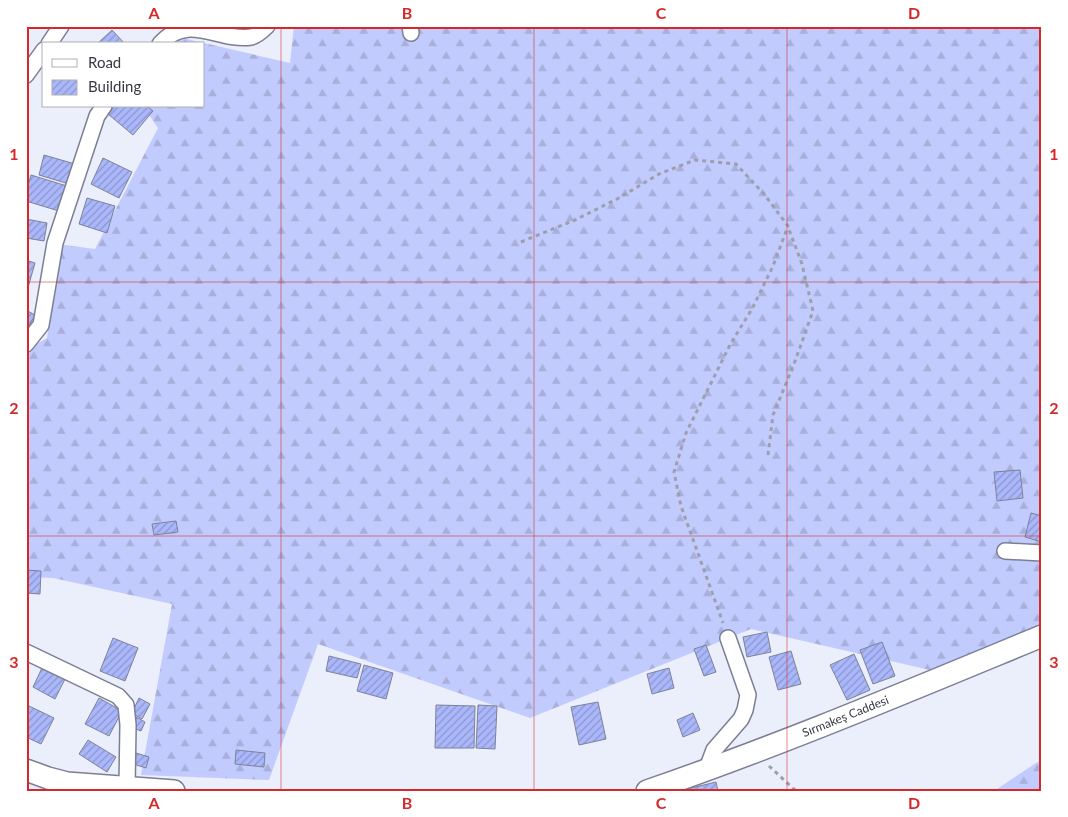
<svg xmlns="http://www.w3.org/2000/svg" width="1068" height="817" viewBox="0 0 1068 817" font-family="Lato,sans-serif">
<defs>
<pattern id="forest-firs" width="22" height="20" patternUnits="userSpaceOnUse" patternTransform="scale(1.25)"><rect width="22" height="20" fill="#c2cbfd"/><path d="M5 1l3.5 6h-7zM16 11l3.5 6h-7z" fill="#a7afda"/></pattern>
<pattern id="building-hatch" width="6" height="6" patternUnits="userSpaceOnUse" patternTransform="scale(1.25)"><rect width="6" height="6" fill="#aab7fb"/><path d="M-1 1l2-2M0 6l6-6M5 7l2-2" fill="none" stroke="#8b96cd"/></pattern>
</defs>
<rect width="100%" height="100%" fill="#ebeefb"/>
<path fill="url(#forest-firs)" d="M294,26H1042V630L930,670L751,629L530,718L318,644L269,780L141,775L172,604L53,578L26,577V350L47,338L58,244L95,249L158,128L143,106H204V44H171L178,37L290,63Z
M1042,759V791H994Z"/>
<path fill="url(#building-hatch)" stroke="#7d8296" d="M112,30L125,44H97Z
M115,106H147L153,111L133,135L108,114Z
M44,155L75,164L69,184L39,175Z
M103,158L132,172L119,198L91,184Z
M31,175L67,186L59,211L26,201V193Z
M87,198L115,206L107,233L79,224Z
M26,219L47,223L44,241L26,238Z
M26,260L35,263L27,291H26Z
M26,310L35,315L26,332Z
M1020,470L1023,498L997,501L994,472Z
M1031,513L1042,516V542L1025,537Z
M176,521L178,532L154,535L152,524Z
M26,570L41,571L40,594L26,593Z
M767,632L771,652L747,657L743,637Z
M113,638L138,648L125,681L100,671Z
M882,642L895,676L873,684L860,650Z
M706,645L716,672L704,676L694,649Z
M791,651L801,684L778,690L769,657Z
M854,654L870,690L847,700L830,665Z
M329,656L361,664L357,678L326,671Z
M364,665L393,673L386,699L357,691Z
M42,668L65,679L55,699L33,687Z
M669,668L674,688L652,694L647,674Z
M99,698L122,711L109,736L85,724Z
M139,698L150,704L142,719L132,713Z
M598,702L606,739L579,745L571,707Z
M27,705L54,718L41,744L26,737Z
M436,705L475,706L474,748H435Z
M478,705L497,706L495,749L476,748Z
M693,713L700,730L683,737L677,720Z
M136,717L145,722L141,731L131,727Z
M88,740L116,757L107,772L79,754Z
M236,750L265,753L264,767L235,764Z
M136,753L149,757L146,768L133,764Z
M716,782L718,791H679Z"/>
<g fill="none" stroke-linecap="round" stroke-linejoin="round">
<defs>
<path id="minor" d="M410,26L411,33
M49,44L61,26
M160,44C188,12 219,42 251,37C256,36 263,30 267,26
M26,75L44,50
M26,344L41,325L55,243L97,116L104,106
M1005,551L1042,553
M26,652L118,696L126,705L128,725L127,787
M706,771L714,750L741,719L745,710L748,695L728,638"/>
<g id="secondary">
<path d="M26,770L48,778L67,783L174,791"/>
<path id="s1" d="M647,791C781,745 911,690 1042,636"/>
</g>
</defs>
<use href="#minor" stroke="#7b7f94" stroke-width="18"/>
<use href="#secondary" stroke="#7b7f94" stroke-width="24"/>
<path stroke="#9d9faa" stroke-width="3" stroke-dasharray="4 4" stroke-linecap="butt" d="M521,242L575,220L617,199L659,174L695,160L736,164L764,194L788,226L773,266L752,309L731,343L686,433L674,472L681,506L723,623
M768,455L773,415L794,364L813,311L802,264L788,227
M769,766L796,791"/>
<use href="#minor" stroke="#fff" stroke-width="15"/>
<use href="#secondary" stroke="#fff" stroke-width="21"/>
</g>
<path fill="none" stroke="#d62828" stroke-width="1" stroke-opacity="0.55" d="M281,26V791M534,26V791M787,26V791M26,282H1042M26,536H1042"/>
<g text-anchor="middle" stroke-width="4.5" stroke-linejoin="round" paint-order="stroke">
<g font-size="12" fill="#383a43" stroke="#fff">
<text dy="4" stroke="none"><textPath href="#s1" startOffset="212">Sırmakeş Caddesi</textPath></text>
</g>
</g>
<rect width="1068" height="817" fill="none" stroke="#ffffff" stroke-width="55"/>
<rect x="42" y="42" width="162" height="65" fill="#ffffff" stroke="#afb0b4"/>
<rect x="52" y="59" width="25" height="8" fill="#ffffff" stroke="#afb0b4"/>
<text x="88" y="68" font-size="15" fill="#383a43">Road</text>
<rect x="52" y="80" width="25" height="15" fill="url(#building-hatch)" stroke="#afb0b4"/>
<text x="88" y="92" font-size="15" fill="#383a43">Building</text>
<rect x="28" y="28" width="1012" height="762" fill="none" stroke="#d62828" stroke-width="2"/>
<g font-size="16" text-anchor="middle" font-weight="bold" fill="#d62828">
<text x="154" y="19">A</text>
<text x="407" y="19">B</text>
<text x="661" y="19">C</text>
<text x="914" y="19">D</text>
<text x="14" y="160">1</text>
<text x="1054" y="160">1</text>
<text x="14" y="414">2</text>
<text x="1054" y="414">2</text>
<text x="14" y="668">3</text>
<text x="1054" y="668">3</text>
<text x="154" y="809">A</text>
<text x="407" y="809">B</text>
<text x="661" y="809">C</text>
<text x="914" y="809">D</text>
</g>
</svg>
